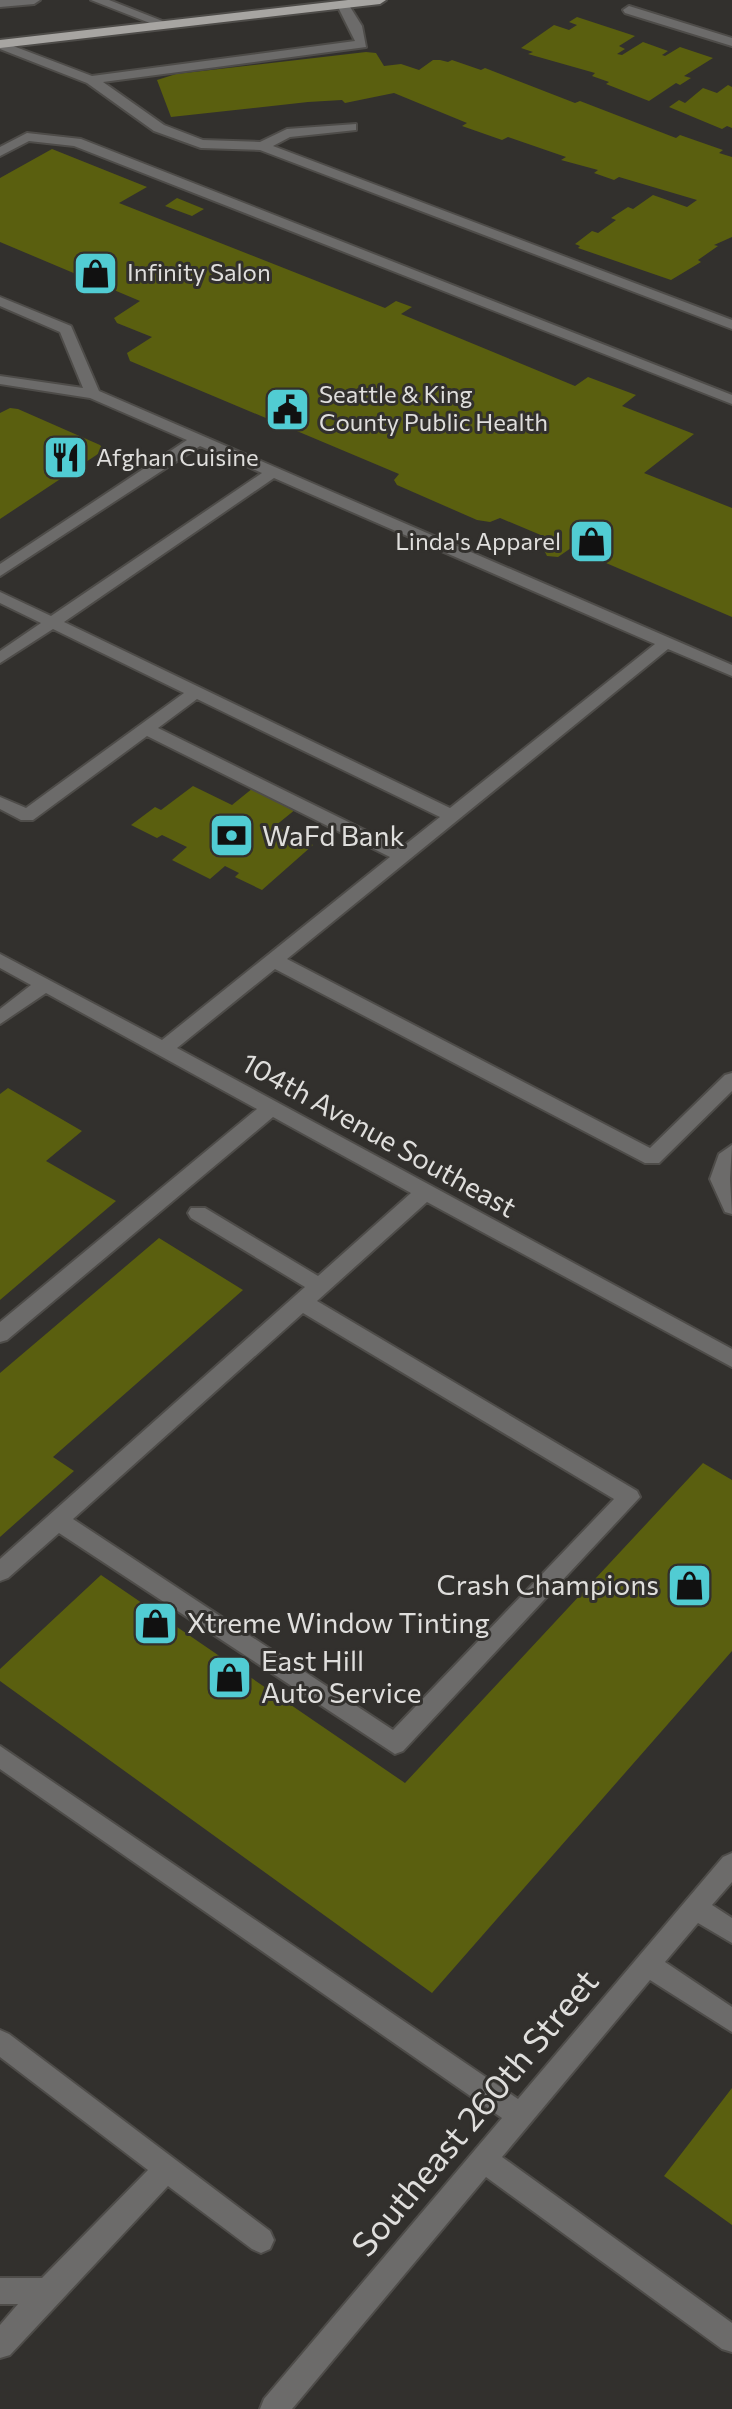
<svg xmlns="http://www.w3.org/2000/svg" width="732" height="2409" viewBox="0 0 732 2409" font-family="Commissioner,sans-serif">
<rect width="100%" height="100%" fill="#32302d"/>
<path fill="#5a5f0f" d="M577,17L635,36L619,46L625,49L617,54L622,55L643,42L668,51L662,55L665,56L680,47L713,58L684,76L691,78L680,85L676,83L649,101L606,84L609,82L592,76L595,73L528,54L533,52L521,48L554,25L569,30L577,25L569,22Z
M366,52L376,53L384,66L401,64L419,70L433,60H440L448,62L452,60L481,70L485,68L575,103L580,101L676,138L680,135L723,150L719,153L732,157V237L714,245L718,246L698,260L701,262L671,280L578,248L580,246L575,244L592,231L598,233L616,220L611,218L628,207L633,209L653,195L687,207L697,200L619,177L614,180L594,173L598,170L561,160L566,157L508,137L502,140L462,126L467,123L394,93L345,103L342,100L308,102L171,117L157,80L176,74Z
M728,85L732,87V128L727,126L722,129L669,107L679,100L685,103L703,88L717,93Z
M52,149L147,187L119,203L385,308L396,301L412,307L401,314L575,386L588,377L636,395L622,406L694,434L644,473L732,508V617L571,548L558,557L547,556L544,550L555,541L500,518L490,522L477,520L397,485L394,480L399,474L130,361L127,353L152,337L117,323L114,318L140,301L0,242V178Z
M177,198L204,209L192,216L165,206Z
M10,408L18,409L100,445L104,450L0,519V413Z
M193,786L232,805L253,788L296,809L275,826L313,845L262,890L235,877L239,873L225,866L210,879L172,860L187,847L162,835L157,838L131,825L155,807L161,810Z
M8,1088L82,1131L46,1161L116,1201L0,1300V1094Z
M159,1238L243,1290L53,1457L74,1471L0,1537V1373Z
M703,1463L732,1480V1651L432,1993L0,1681V1669L101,1575L405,1783Z
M732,2088V2225L664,2176Z"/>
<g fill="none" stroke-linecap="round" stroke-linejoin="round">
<defs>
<path id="minor" d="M0,0H40L34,4L0,7Z
M91,0H109L170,24L160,27Z
M343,1L347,2L362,26L366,47L103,82L164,125L203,140L260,142L287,129L356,124V130L290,137L273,146L732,320V329L260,150L201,148L154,131L87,83L0,49V41L92,76L355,41L337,5Z
M629,6L732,38V46L625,13L623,10Z
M27,133L81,139L732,395V404L74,146L29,141L0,156V147Z
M0,297L71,326L99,391L732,665V676L668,649L287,959L650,1148L725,1075L732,1073V1091L659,1163H645L275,969L177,1048L732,1349V1367L427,1202L317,1301L637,1491L640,1497L403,1751L395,1754L59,1533L8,1578L0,1581V1559L305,1287L191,1218L188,1213L191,1208H205L318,1276L411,1193L273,1117L7,1340L0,1342V1322L257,1109L46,993L0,1024V1009L31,985L0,968V954L162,1040L390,857L147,736L33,820H21L0,809V797L26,808L184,693L53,629L0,663V651L41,623L0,603V592L51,616L262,473L200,446L0,576V564L187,440L90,398L0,384V376L83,388L60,332L0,306ZM274,478L655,644L450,808L64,622ZM197,699L440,817L401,848L158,728ZM303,1313L614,1499L393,1730L73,1519Z
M732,1145L730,1179L732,1214L725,1212L710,1179L719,1154Z
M0,1746L518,2099L723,1857L732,1853V1882L712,1905L732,1918V1943L698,1923L665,1962L732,2007V2032L650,1980L502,2157L732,2323V2352L722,2349L486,2177L292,2409H260L264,2399L502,2118L0,1769Z
M0,2030L9,2034L270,2231L274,2240L270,2249L261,2253L252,2249L168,2186L10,2355L0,2358V2325L18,2304H0V2278H42L148,2170L0,2057Z"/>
<path id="major" d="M348,0H386L380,4L0,48V40Z"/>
</defs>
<use href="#minor" stroke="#4e4c49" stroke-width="4"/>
<use href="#major" stroke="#4e4c49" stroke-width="4"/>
<use href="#minor" fill="#6c6b6a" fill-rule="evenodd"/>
<use href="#major" fill="#a7a5a2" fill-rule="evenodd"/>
</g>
<defs>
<symbol id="shop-square" viewBox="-11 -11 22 22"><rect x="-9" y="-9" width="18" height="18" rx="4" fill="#51ccd3" stroke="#32302d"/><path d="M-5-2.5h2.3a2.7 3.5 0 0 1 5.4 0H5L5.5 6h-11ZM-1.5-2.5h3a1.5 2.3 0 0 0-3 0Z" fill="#111"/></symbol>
<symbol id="civic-square" viewBox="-11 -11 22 22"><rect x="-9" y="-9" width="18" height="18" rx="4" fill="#51ccd3" stroke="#32302d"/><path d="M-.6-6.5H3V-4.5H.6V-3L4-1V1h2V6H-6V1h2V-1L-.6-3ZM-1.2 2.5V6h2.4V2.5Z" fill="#111"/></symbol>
<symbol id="restaurant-square" viewBox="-11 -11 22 22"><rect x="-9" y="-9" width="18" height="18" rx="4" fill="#51ccd3" stroke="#32302d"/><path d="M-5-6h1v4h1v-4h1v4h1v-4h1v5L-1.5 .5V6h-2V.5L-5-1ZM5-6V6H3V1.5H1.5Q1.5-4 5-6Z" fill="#111"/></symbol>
<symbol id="bank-square" viewBox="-11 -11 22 22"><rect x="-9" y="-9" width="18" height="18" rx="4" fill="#51ccd3" stroke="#32302d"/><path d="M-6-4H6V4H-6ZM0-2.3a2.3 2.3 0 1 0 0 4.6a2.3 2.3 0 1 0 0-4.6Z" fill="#111"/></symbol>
</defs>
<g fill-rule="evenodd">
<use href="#shop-square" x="70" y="248" width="51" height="51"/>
<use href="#civic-square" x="262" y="384" width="51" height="51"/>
<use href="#restaurant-square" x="40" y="432" width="51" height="51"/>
<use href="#shop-square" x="566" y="516" width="51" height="51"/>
<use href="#bank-square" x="206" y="810" width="51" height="51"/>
<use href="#shop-square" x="664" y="1560" width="51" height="51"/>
<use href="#shop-square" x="130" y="1598" width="51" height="51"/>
<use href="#shop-square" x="204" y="1652" width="51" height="51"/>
</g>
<g text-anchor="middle" stroke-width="6" stroke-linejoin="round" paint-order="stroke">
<g font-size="24" fill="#dfdedc" stroke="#32302d" text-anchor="start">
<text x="127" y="281">Infinity Salon</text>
<text x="319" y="403">Seattle &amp; King<tspan x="319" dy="28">County Public Health</tspan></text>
<text x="96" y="466">Afghan Cuisine</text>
<text x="561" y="550" text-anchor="end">Linda's Apparel</text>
</g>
<g font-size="28" fill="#dfdedc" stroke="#32302d" text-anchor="start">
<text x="262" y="846">WaFd Bank</text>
<text x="659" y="1595" text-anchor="end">Crash Champions</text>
<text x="187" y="1633">Xtreme Window Tinting</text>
<text x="261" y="1671">East Hill<tspan x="261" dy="32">Auto Service</tspan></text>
</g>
<g font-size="28" fill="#dfdedc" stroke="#32302d">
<text transform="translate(379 1135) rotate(29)" y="10">104th Avenue Southeast</text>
</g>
<g font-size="34" fill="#dfdedc" stroke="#32302d">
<text transform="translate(475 2113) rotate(-50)" y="12">Southeast 260th Street</text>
</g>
</g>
</svg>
